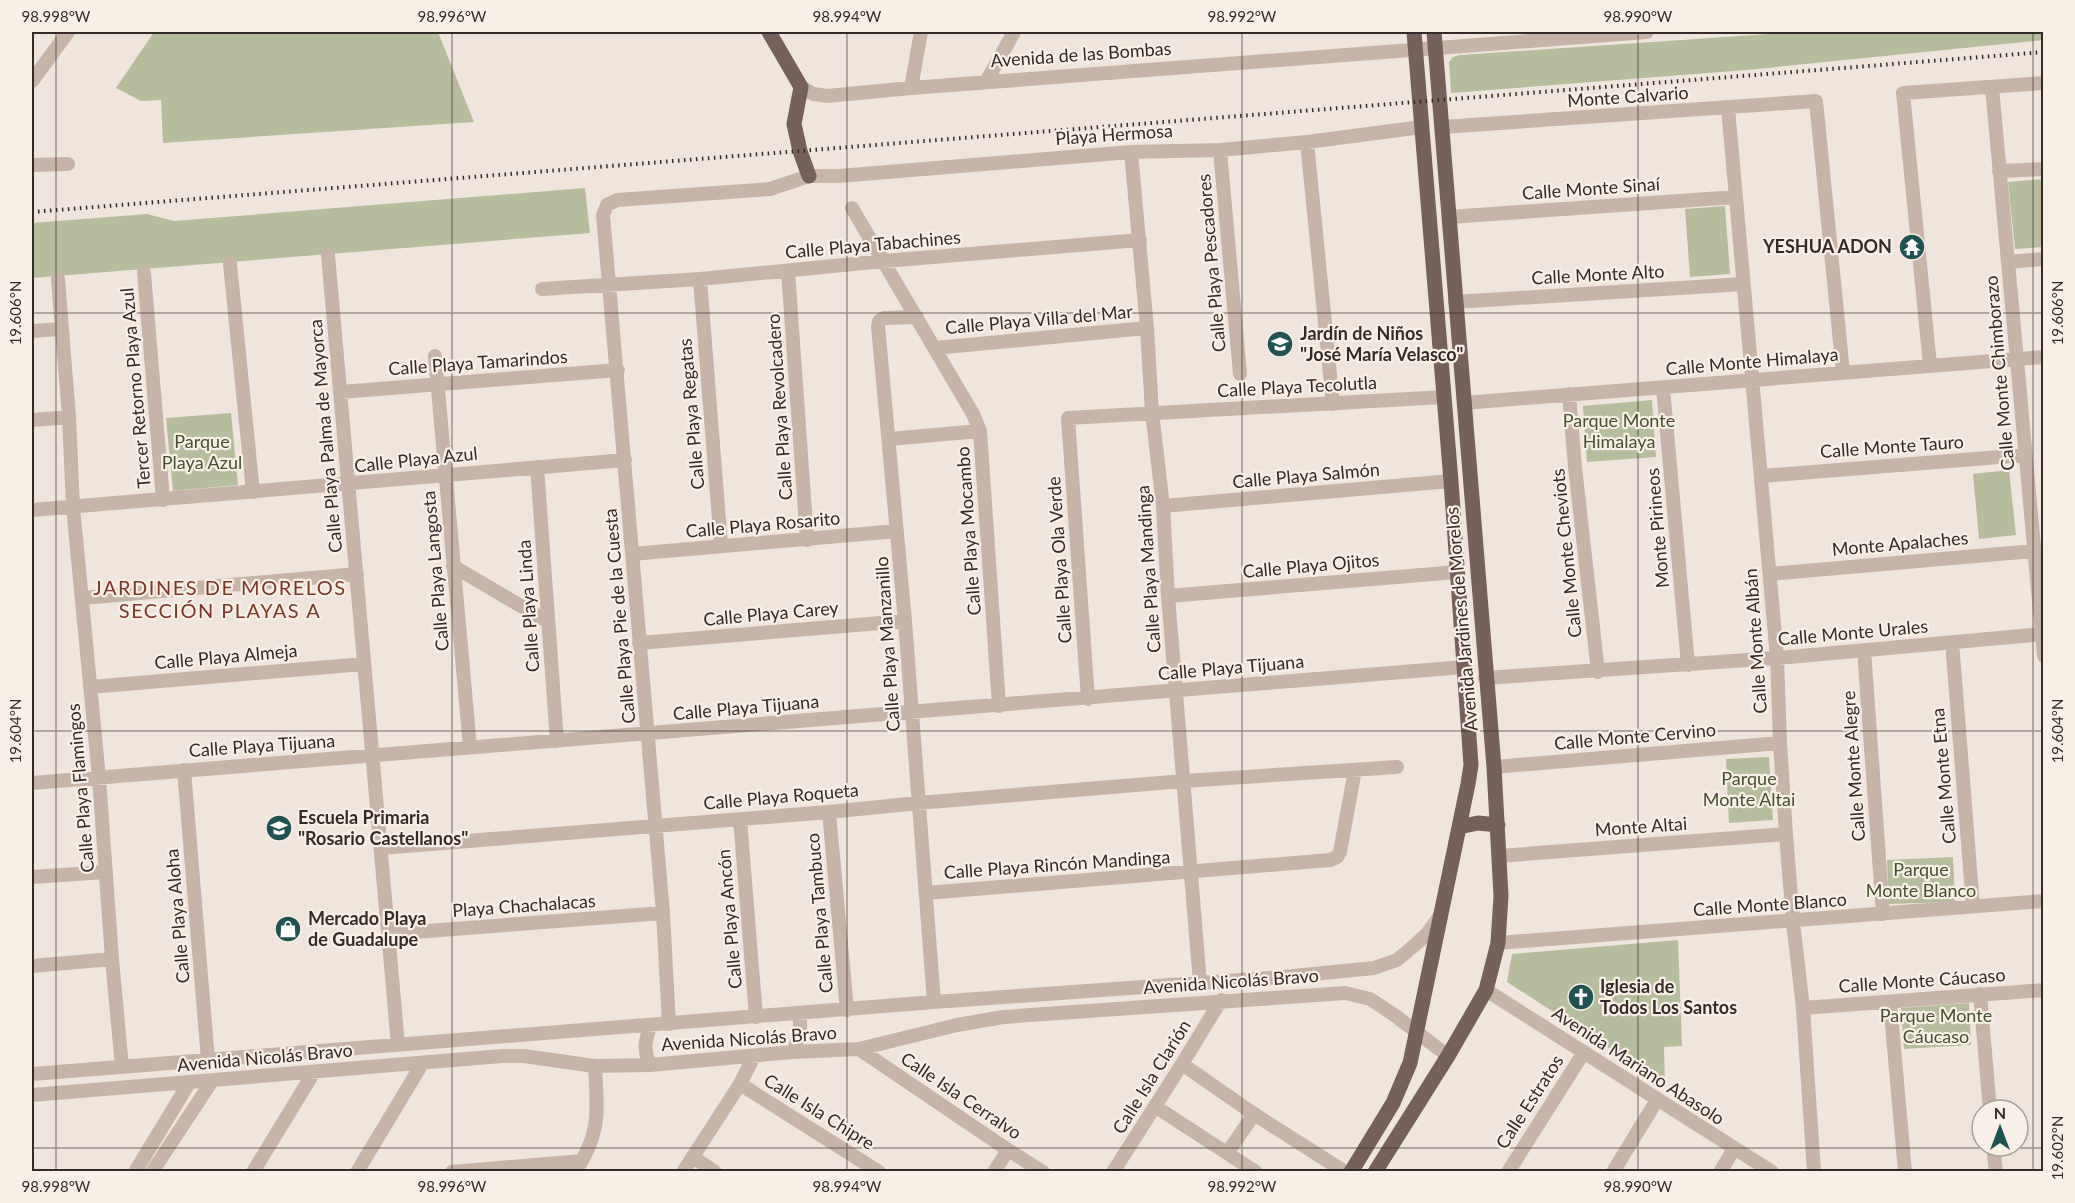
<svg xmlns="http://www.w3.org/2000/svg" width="2075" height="1203" viewBox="0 0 2075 1203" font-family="Lato,sans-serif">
<rect width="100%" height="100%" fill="#f0e5dc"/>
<path fill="#b5bd9d" d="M154,32H438L474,122L163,143L161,100L141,101L116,88Z
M1799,32H2043L2044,40L1747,70L1451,93L1449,62L1453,57L1460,55Z
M2043,179V247L2015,249L2008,182Z
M585,188L590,233L32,278V223L147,214L174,221Z
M1725,206L1730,274L1690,277L1685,209Z
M1652,400L1656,457L1587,462L1583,406Z
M231,413L238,485L173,491L166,418Z
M2009,470L2016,535L1979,539L1973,474Z
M1769,757L1773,820L1729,823L1726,759Z
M1953,857L1955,902L1889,904L1887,860Z
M1678,940L1682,1046L1664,1047L1665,1084L1507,982L1512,954Z
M1969,1003L1971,1045L1904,1049L1901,1008Z"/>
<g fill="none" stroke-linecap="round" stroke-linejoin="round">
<path stroke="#c7b4a8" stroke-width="14" d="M32,81L68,32
M986,82L1014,32
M801,87L813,94L827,96L911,88L1647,32
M1992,87L2044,656
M911,88L921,32
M1728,108L1777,658L1780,743L1786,834L1793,922L1803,1008L1814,1172
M1442,127L1816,101L1843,372
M1307,142L1333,404
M1220,150L1240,374
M1131,152L1147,328L1152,412L1163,506L1168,596L1200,983
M32,165L68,164
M1999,171L2044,169
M852,208L973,414L980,431L999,706
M1449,217L1736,197
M328,255C353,518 373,782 398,1045
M2008,262L2044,259
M230,264L253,492
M788,271L807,540
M144,273L163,500
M58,279L69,417L73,507L99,778L112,959L122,1067
M700,279L721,546
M542,289L700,279L884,261L1140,240
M1455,302L1744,284
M917,317L884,318L879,321L878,326L905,621L934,1002
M32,331L61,329
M935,348L1147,328
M435,356L470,747
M1930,365L1903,93L2044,83
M1663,388L1688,665
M341,392L618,370
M1569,394L1575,467L1598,672
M1464,403L2044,357
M32,420L69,417
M889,439L980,431
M537,467L557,741
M1761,476L2025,455
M1163,506L1451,481
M32,510L625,460
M632,554L897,531
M453,566L548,622
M1770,574L2034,551
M1168,596L1457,572
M83,598L357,574
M1952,642L1973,906
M639,643L905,621
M1864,650L1883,914
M1485,678L1777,658L2044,634
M90,687L364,664
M1088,699L1068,418L1444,397
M1494,767L1780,743
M184,770L208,1060
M32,783L1464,667
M829,812L847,1010
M740,819L756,1017
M381,848L829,812L918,803L1184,781L1397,767
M1499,856L1786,834
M32,877L106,872
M926,893L1330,860L1337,857L1340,852L1355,770
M388,934L663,913
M1498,943L2044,901
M32,966L112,959
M1486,990L1772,1172
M1980,994L1990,1110
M1890,1002L1905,1172
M1803,1008L2044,990
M669,1024L663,913L603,215L607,205L617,200L770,189L809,176H839L1131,152L1220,150L1307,142L1422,127
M859,1049L1008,1150L1043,1172
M793,1052C799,1038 802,1029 799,1014
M1182,1064L1254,1114L1345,1172
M650,1065C643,1050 645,1040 651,1025
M32,1074L934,1002L1283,977L1374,968L1397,960L1416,944L1427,934L1439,917
M740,1084L879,1172
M32,1095L502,1056H524L595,1066L650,1065L793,1052L859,1049L957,1025L1003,1017L1345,993L1370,999L1393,1014L1448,1056
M1156,1107L1256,1172
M1993,1146L1996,1172
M1228,1152L1254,1114
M693,1157L715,1172
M135,1172L189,1083
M152,1172L212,1081
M253,1172L314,1072
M357,1172L422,1064
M452,1172L582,1161
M575,1172C602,1131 597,1112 595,1066
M683,1172L740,1084L754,1056
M994,1172L1008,1150
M1113,1172L1182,1064L1221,1000
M1508,1172L1584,1052
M1613,1172L1657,1100
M1720,1172L1734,1149"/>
<path stroke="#75615a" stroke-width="15" d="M769,32L801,87L794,124L800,151L809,176
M1459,827L1478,823L1498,825
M1351,1172L1393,1103L1410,1063L1468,784L1471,765L1451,481L1414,32
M1375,1172L1448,1056L1486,990L1498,943L1501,896L1494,767L1434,32"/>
<path stroke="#342b28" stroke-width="4" stroke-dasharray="1.5 4.5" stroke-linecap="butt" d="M32,212L2044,52"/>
</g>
<path fill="none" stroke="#342b28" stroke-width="1.5" stroke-opacity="0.45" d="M56,32V1172M452,32V1172M847,32V1172M1242,32V1172M1638,32V1172M2033,32V1172M32,313H2044M32,731H2044M32,1148H2044"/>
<defs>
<symbol id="temple-disc" viewBox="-11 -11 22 22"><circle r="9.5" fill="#215252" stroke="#f8efe7"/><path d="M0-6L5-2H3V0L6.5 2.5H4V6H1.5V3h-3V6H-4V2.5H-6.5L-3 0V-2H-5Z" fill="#fff"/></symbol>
<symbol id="school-disc" viewBox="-11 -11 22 22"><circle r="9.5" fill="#215252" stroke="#f8efe7"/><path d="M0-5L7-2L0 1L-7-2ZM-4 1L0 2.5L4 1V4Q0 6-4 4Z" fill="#fff"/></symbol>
<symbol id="shop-disc" viewBox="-11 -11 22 22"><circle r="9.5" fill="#215252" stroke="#f8efe7"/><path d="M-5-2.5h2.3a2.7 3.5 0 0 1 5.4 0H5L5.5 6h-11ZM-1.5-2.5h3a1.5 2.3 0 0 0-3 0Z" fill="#fff"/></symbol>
<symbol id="church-disc" viewBox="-11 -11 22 22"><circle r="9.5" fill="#215252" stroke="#f8efe7"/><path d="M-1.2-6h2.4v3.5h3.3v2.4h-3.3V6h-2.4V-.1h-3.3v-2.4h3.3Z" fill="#fff"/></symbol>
</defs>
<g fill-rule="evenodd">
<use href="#temple-disc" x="1897" y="232" width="30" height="30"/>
<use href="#school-disc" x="1265" y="329" width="30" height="30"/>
<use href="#school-disc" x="264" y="813" width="30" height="30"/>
<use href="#shop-disc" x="273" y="914" width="30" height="30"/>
<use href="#church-disc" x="1566" y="982" width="30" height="30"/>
</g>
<g text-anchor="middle" stroke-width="4.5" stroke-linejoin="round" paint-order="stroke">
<g font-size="18" fill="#342b28" stroke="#f8efe7">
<text transform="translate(1081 55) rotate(-4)" y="6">Avenida de las Bombas</text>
<text transform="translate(1628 97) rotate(-4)" y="6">Monte Calvario</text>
<text transform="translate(1114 135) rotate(-4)" y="6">Playa Hermosa</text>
<text transform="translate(1591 189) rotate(-4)" y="6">Calle Monte Sinaí</text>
<text transform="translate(873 245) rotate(-5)" y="6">Calle Playa Tabachines</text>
<text transform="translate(1212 263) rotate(-95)" y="6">Calle Playa Pescadores</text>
<text transform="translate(1598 275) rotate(-3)" y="6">Calle Monte Alto</text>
<text transform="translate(1039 320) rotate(-5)" y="6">Calle Playa Villa del Mar</text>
<text transform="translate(1752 362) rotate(-5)" y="6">Calle Monte Himalaya</text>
<text transform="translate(478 363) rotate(-4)" y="6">Calle Playa Tamarindos</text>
<text transform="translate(2000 373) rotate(-95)" y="6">Calle Monte Chimborazo</text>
<text transform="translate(1297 387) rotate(-3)" y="6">Calle Playa Tecolutla</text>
<text transform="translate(136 388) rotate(-95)" y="6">Tercer Retorno Playa Azul</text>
<text transform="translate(780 407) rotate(-94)" y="6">Calle Playa Revolcadero</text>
<text transform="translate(692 414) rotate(-95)" y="6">Calle Playa Regatas</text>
<text transform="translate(326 436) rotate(-95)" y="6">Calle Playa Palma de Mayorca</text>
<text transform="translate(1892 447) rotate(-4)" y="6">Calle Monte Tauro</text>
<text transform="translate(416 460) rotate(-6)" y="6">Calle Playa Azul</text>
<text transform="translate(1306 476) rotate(-5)" y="6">Calle Playa Salmón</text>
<text transform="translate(763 525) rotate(-5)" y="6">Calle Playa Rosarito</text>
<text transform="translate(1658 528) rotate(-95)" y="6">Monte Pirineos</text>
<text transform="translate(969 531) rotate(-94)" y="6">Calle Playa Mocambo</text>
<text transform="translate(1900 544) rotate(-5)" y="6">Monte Apalaches</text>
<text transform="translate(1567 553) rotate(-96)" y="6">Calle Monte Cheviots</text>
<text transform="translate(1060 560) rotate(-94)" y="6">Calle Playa Ola Verde</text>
<text transform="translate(1311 566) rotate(-5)" y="6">Calle Playa Ojitos</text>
<text transform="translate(1149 569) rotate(-94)" y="6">Calle Playa Mandinga</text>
<text transform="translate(436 571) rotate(-95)" y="6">Calle Playa Langosta</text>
<text transform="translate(529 606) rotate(-94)" y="6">Calle Playa Linda</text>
<text transform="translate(771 614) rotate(-5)" y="6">Calle Playa Carey</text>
<text transform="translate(620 616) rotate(-95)" y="6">Calle Playa Pie de la Cuesta</text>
<text transform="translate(1462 619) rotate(-95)" y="6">Avenida Jardines de Morelos</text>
<text transform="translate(1853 633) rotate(-5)" y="6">Calle Monte Urales</text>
<text transform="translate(1756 641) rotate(-94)" y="6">Calle Monte Albán</text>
<text transform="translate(888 644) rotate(-94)" y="6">Calle Playa Manzanillo</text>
<text transform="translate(226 657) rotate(-5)" y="6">Calle Playa Almeja</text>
<text transform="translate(1231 668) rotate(-5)" y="6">Calle Playa Tijuana</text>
<text transform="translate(746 708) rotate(-5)" y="6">Calle Playa Tijuana</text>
<text transform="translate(1635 737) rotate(-5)" y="6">Calle Monte Cervino</text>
<text transform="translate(262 746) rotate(-4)" y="6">Calle Playa Tijuana</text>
<text transform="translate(1854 766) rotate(-94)" y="6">Calle Monte Alegre</text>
<text transform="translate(1944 776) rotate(-95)" y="6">Calle Monte Etna</text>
<text transform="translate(81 788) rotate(-95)" y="6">Calle Playa Flamingos</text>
<text transform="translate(781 797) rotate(-5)" y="6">Calle Playa Roqueta</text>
<text transform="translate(1641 827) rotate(-4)" y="6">Monte Altai</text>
<text transform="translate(1057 865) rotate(-4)" y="6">Calle Playa Rincón Mandinga</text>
<text transform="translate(1770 905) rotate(-4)" y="6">Calle Monte Blanco</text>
<text transform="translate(524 906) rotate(-4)" y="6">Playa Chachalacas</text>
<text transform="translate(820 913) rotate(-95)" y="6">Calle Playa Tambuco</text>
<text transform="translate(178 916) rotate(-95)" y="6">Calle Playa Aloha</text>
<text transform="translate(730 919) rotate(-95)" y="6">Calle Playa Ancón</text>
<text transform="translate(1922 981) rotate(-4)" y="6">Calle Monte Cáucaso</text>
<text transform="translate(1231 982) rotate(-4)" y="6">Avenida Nicolás Bravo</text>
<text transform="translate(749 1039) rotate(-4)" y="6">Avenida Nicolás Bravo</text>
<text transform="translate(265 1058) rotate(-5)" y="6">Avenida Nicolás Bravo</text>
<text transform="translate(1638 1066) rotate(33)" y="6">Avenida Mariano Abasolo</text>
<text transform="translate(1152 1077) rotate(-58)" y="6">Calle Isla Clarión</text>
<text transform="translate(961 1096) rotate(34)" y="6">Calle Isla Cerralvo</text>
<text transform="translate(1530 1102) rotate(-57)" y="6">Calle Estratos</text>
<text transform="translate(819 1112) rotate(32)" y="6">Calle Isla Chipre</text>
</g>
<g font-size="18" font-weight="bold" fill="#342b28" stroke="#f8efe7" text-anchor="start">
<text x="1892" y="253" text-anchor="end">YESHUA ADON</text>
<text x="1300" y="340">Jardín de Niños<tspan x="1300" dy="21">"José María Velasco"</tspan></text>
<text x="298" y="824">Escuela Primaria<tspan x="298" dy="21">"Rosario Castellanos"</tspan></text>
<text x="308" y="925">Mercado Playa<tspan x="308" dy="21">de Guadalupe</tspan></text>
<text x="1600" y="993">Iglesia de<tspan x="1600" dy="21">Todos Los Santos</tspan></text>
</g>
<g font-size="18" fill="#46502e" stroke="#f8efe7">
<text x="1619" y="427">Parque Monte<tspan x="1619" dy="21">Himalaya</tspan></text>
<text x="202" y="448">Parque<tspan x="202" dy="21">Playa Azul</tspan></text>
<text x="1749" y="785">Parque<tspan x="1749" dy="21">Monte Altai</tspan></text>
<text x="1921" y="876">Parque<tspan x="1921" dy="21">Monte Blanco</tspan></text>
<text x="1936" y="1022">Parque Monte<tspan x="1936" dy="21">Cáucaso</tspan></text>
</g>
<g font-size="20" letter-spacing="1.5" fill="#7c3628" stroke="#f8efe7">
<text x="220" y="595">JARDINES DE MORELOS<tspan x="220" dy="23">SECCIÓN PLAYAS A</tspan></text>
</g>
</g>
<rect width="2075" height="1203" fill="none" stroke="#f8efe7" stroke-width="66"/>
<g transform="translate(2000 1128)"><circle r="28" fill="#f8efe7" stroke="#aaa19b" stroke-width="1.5"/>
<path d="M0-4.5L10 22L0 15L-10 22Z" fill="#215252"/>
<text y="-9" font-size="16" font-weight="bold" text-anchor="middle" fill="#342b28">N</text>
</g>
<rect x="33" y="33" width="2009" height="1137" fill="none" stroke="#342b28" stroke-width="2"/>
<g font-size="15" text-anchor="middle" fill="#342b28">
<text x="56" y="22">98.998°W</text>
<text x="452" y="22">98.996°W</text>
<text x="847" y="22">98.994°W</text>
<text x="1242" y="22">98.992°W</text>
<text x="1638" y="22">98.990°W</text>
<text transform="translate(16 313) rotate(-90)" y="5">19.606°N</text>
<text transform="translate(2058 313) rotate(-90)" y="5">19.606°N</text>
<text transform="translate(16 731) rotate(-90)" y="5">19.604°N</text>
<text transform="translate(2058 731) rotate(-90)" y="5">19.604°N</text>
<text transform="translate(2058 1148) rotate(-90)" y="5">19.602°N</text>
<text x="56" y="1192">98.998°W</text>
<text x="452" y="1192">98.996°W</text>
<text x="847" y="1192">98.994°W</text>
<text x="1242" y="1192">98.992°W</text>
<text x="1638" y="1192">98.990°W</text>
</g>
</svg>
